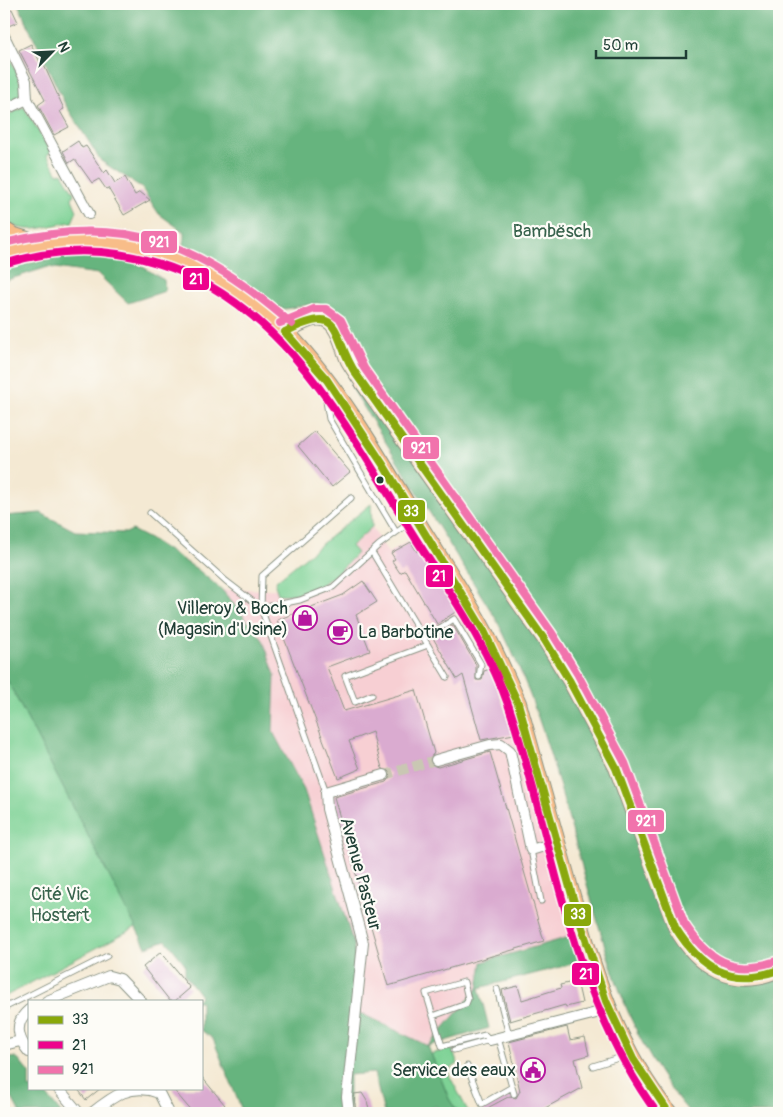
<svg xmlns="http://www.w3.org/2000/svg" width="783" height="1117" viewBox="0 0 783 1117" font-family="Pangolin,sans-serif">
<rect width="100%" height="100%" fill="#fdfcf7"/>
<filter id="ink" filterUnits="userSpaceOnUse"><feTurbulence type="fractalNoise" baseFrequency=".02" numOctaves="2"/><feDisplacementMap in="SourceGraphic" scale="10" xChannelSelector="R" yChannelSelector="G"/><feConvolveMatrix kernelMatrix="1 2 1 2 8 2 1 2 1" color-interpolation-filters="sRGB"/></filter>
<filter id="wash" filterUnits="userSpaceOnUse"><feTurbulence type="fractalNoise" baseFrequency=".0096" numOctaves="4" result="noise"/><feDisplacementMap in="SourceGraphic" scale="20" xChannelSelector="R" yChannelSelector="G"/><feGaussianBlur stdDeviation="1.12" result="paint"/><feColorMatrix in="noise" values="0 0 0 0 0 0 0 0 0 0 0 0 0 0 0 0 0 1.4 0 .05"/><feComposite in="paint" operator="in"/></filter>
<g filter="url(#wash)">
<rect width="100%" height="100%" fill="#f4e9d3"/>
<path fill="#f7cfd3" d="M372,527L388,553L410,540L417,551L420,550L490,669L514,734L573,936L482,962L478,988L428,1046L356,1011L304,790L273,732L275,675L263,640L222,590L276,589L278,594L287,595L322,586L336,575L357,553L351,546Z"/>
<path fill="#7ed295" stroke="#4e8864" d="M4,46C8,56 28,88 18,97C14,100 8,102 4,104Z
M24,107L51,152L47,155L58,174L62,173L74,193L72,199L77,211L72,222C45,225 30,237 4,221V117Z
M371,504L372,527L351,546L357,553C336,576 312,598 278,594L275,585L277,580Z
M4,674L136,927L4,997Z
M452,1048L458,1064L447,1071L469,1113H458L449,1099L431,1054Z"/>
<path fill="#66b47e" stroke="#427859" d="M18,4H779V1113H690C631,1045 612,972 588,888C562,796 541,704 496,619L352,388L361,381L362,365L348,329L340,316L329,307L317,303L285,309L276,306L221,267L184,248V232L159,214L141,187L101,161L65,104Z
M63,256H93L135,262L164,280L165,291L128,303L98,274L48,267L4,281V269Z
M41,513L75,531L126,533L132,530L155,542L197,569L222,590L263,640L275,675L273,732L304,790L354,945L356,1011L428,1046L478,988L482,962L573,936L580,962L479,988L489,1028L428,1046L449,1099L458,1113H439L436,1106L420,1113H384L374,1073L349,1075V1113H243L213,1039L201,1030V1001H195L201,996L185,975V964L166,940L146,947L4,674V516Z
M16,1057L29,1073V1088H41L61,1113H20L4,1083V1059Z"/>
<g id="blocks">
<path fill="#daabd0" d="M12,9L18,22L6,27L4,13Z
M31,44L41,64L43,63L64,109L60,111L69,127L54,135L38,105L45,100L19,50Z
M78,141L82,148L86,146L104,173L107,170L115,183L125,177L135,195L140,192L150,200L124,215L108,188L106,189L99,179L92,183L75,159L69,163L63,151Z
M315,431L350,472L332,487L298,446Z
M411,542L417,552L420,550L457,611L437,624L405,570L400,573L392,561L395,559L391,553Z
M363,581L377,602L356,615L370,651L327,667L344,711L416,690L434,753L429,759L432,765L438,767L490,752L544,941L388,986L334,797L386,782L390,777V773L382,768L372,732L349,741L360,769L338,778L277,620L343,595Z
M453,625L476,665V680H482L484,671L490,669L514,734L481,740L463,675L457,679L433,638Z
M161,952L190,988L175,1001H170L143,967Z
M577,981L582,1003L566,1007L565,1005L510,1021L502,990L518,986L522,1000L561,988L560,985Z
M567,1027L570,1040L585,1037L589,1055L575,1059L582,1088L536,1113H478L510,1096L516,1098L520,1091L509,1042Z
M201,1076L225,1105L215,1113H193L172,1088H201Z
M77,1088H101L86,1100Z
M362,1093L367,1101L370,1113H356L354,1094Z"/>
</g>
</g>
<g filter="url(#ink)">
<use href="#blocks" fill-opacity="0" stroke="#8a9384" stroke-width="1"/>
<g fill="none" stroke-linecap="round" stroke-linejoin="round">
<path stroke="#c9c7b3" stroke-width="10" stroke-dasharray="10 5" stroke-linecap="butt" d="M384,775L436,760"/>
<defs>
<path id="lane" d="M326,388V401L329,419L396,532
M351,498L262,576L261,608L300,600L333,587L379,545L412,521
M150,513L226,581L261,608L326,792
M372,552L447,677
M424,638L454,619L481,664L479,677
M372,695L355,702L345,676L428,645
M531,850L541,901
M497,989L509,1035
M4,1008L107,956
M433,1016L466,1004L468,999L464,982L426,993L442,1046L485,1035L490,1040L454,1050
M498,1038L514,1094
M467,1066L482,1104L512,1087
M593,1066L628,1055"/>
<path id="street" d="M4,36L26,81L27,99L89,214
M4,110L27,99
M436,760L490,745L501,744L510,751L531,850L557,842
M47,1001L109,976L120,979L141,1001
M29,1010C13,1023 18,1039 29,1052
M490,1040L608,1010
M4,1045L20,1041
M58,1088L79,1113
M92,1113C113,1096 132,1082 159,1093L169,1113
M349,1113L347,1097L363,943L327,809L326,792L384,775"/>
<path id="secondary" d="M285,332C295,327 304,321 314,319C338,314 341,346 348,361C352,368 357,375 361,381L544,639L569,680L616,768L675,927C697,967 734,991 779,970"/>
<path id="primary" d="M4,230L12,235L37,243
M4,253C15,250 25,246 36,244C126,225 225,268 286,332C338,387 377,454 415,518C438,556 463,592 484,631C497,654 507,678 518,703C534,761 551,820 567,878C591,962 613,1044 669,1113"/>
</defs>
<use href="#lane" stroke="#8a9384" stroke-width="7"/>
<use href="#street" stroke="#8a9384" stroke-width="12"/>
<use href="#secondary" stroke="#8a9384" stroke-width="16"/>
<use href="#primary" stroke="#8a9384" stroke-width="18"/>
<use href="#lane" stroke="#fff" stroke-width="5"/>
<use href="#street" stroke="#fff" stroke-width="10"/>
<use href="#secondary" stroke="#fce5d0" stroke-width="14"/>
<use href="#primary" stroke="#f8bd89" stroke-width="16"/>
<defs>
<path id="bus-1" d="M285,332L327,380L384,466L484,631L518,703L576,909L606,1001L633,1059L669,1113
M285,332C345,301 330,335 356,374L544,639L569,680L616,768L675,927C701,969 730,987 779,970"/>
<path id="bus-2" d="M7,263C58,248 105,247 157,263C282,301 345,424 409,528C445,586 487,643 509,707C555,844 569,994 657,1113"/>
<path id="bus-3" d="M4,243C128,213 198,243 292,324
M280,323L314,309H326L341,320L364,368L552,633L578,675L625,763L684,923C708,960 732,976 776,961"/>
</defs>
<use href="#bus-1" stroke="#fdfcf7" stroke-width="11"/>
<use href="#bus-2" stroke="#fdfcf7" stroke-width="11"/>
<use href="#bus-3" stroke="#fdfcf7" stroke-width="11"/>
<use href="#bus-1" stroke="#89a80a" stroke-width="8"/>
<use href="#bus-2" stroke="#ed028c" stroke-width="8"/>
<use href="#bus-3" stroke="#f173ac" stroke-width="8"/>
</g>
</g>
<defs>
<symbol id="shop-ring" viewBox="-11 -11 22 22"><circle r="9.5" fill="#fdfcf7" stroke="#b5179e" stroke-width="1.5"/><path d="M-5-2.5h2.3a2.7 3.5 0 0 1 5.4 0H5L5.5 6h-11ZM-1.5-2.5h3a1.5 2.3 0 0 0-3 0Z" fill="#b5179e"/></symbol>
<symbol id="cafe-ring" viewBox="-11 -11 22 22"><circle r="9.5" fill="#fdfcf7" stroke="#b5179e" stroke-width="1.5"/><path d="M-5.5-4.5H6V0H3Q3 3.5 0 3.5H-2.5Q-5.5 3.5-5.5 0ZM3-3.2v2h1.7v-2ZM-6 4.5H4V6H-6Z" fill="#b5179e"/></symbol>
<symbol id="civic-ring" viewBox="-11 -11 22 22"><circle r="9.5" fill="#fdfcf7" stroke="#b5179e" stroke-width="1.5"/><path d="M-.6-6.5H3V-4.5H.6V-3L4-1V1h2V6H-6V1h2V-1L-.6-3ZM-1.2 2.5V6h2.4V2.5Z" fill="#b5179e"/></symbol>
</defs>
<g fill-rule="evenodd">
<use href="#shop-ring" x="291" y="604" width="28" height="28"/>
<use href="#cafe-ring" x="326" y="618" width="28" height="28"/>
<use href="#civic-ring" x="519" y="1056" width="28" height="28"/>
</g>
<circle fill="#1f3d34" stroke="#fdfcf7" stroke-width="2" cx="380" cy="480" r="4.5"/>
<g text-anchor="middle" stroke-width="4.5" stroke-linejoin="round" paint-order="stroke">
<g font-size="18" fill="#37624c" stroke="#fdfcf7">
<text x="552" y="237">Bambësch</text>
<text x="60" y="900">Cité Vic<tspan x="60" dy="21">Hostert</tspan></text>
</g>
<g font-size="18" fill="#1f3d34" stroke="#fdfcf7" text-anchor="end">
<text x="288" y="614">Villeroy &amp; Boch<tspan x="288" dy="21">(Magasin d'Usine)</tspan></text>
<text x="358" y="638" text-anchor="start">La Barbotine</text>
<text x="516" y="1076">Service des eaux</text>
</g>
<g font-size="18" fill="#1f3d34" stroke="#fdfcf7">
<text transform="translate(361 874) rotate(75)" y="6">Avenue Pasteur</text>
</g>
</g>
<g stroke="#fdfcf7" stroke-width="2">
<rect x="140" y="230" width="38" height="24" rx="5" fill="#f173ac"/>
<rect x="182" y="267" width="28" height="24" rx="5" fill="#ed028c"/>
<rect x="402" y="436" width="38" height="24" rx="5" fill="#f173ac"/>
<rect x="397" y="499" width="29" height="24" rx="5" fill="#89a80a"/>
<rect x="425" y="564" width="29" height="24" rx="5" fill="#ed028c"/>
<rect x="627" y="809" width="38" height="24" rx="5" fill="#f173ac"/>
<rect x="563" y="903" width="29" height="24" rx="5" fill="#89a80a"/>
<rect x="571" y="962" width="29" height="24" rx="5" fill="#ed028c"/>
</g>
<g font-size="14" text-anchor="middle" font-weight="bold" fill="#fff">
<text x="159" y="247">921</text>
<text x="196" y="284">21</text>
<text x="421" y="453">921</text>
<text x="411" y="516">33</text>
<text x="439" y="581">21</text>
<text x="646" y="826">921</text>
<text x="578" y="919">33</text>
<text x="586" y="979">21</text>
</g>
<rect width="783" height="1117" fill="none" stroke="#fdfcf7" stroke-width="20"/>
<rect x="28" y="1000" width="175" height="90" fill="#fdfcf7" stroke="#a4b0a9"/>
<rect x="38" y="1016" width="25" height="8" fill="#89a80a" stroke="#a4b0a9"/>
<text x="72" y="1024" font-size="15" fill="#1f3d34">33</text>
<rect x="38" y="1041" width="25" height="8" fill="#ed028c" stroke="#a4b0a9"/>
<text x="72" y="1050" font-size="15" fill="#1f3d34">21</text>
<rect x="38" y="1066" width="25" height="8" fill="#f173ac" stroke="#a4b0a9"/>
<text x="72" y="1074" font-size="15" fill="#1f3d34">921</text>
<g transform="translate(52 52) rotate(66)" stroke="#fdfcf7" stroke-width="4" paint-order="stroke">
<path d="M0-4L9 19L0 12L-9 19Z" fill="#1f3d34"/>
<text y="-8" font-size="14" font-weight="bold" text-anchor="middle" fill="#1f3d34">N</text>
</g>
<path d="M596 50v8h90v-8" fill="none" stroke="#1f3d34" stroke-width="2.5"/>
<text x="603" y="50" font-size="15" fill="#1f3d34" stroke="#fdfcf7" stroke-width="4" paint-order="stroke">50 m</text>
</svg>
